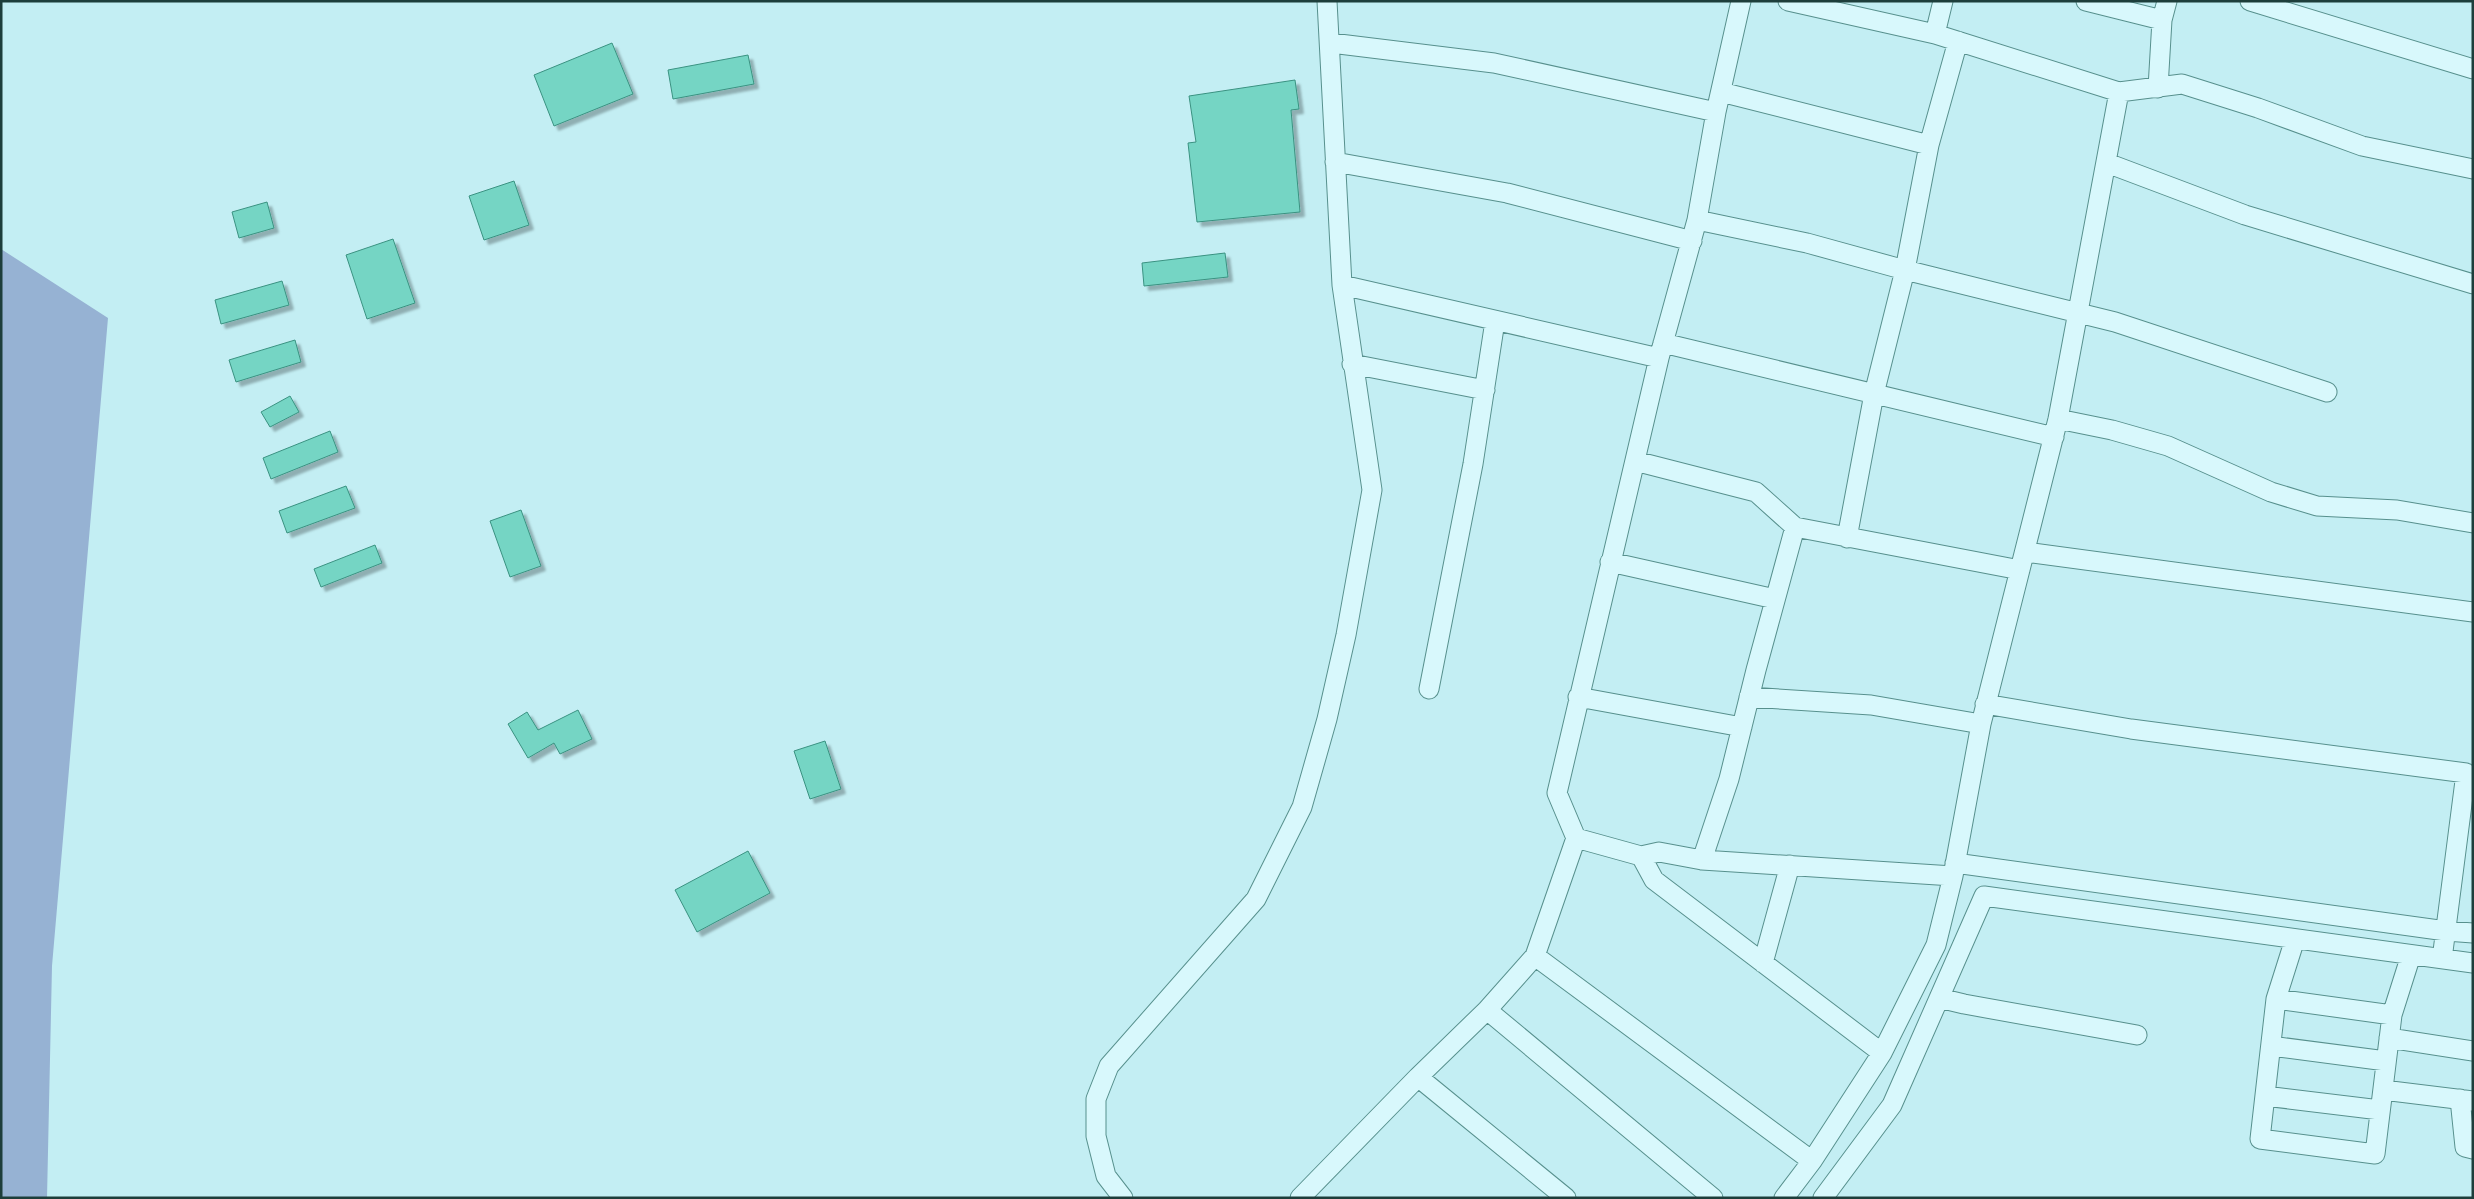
<svg xmlns="http://www.w3.org/2000/svg" width="2474" height="1199" viewBox="0 0 2474 1199" font-family="Lora,serif">
<defs>
<filter id="shadow"><feDropShadow dx="4.5" dy="4.5" stdDeviation="1" flood-color="#0004"/></filter>
</defs>
<rect width="100%" height="100%" fill="#c3eef3"/>
<path fill="#96b2d3" d="M1,249L108,318L52,966L47,1198H1Z"/>
<path fill="#75d5c4" stroke="#3a9281" filter="url(#shadow)" d="M612,43L633,94L554,126L534,75Z
M748,55L754,84L673,99L668,70Z
M1295,80L1299,109L1291,110L1300,212L1197,222L1188,143L1196,142L1189,96Z
M514,181L529,225L484,240L469,196Z
M267,202L274,228L239,238L232,212Z
M393,239L415,303L367,319L346,255Z
M1225,253L1228,277L1144,286L1142,263Z
M282,281L289,305L221,324L215,300Z
M295,340L301,362L236,382L229,360Z
M290,396L299,412L270,427L261,412Z
M330,431L338,452L271,479L263,458Z
M346,486L355,508L287,533L279,511Z
M521,510L541,566L510,577L490,521Z
M375,545L382,563L321,587L314,569Z
M578,710L592,739L560,754L554,743L528,758L508,724L527,712L538,730Z
M825,741L841,789L810,799L794,751Z
M748,851L770,893L697,932L675,890Z"/>
<g fill="none" stroke-linecap="round" stroke-linejoin="round">
<defs>
<path id="minor" d="M1788,1L1935,34L2119,92L2182,84L2258,108L2362,146L2473,169
M2086,1L2162,20
M2250,1L2473,69
M1935,34L1943,1
M1331,43L1494,63L1716,112
M2158,88L2162,20L2167,1
M1721,92L1929,145
M1335,162L1507,193L1692,241
M2107,163L2245,215L2473,284
M1697,220L1807,243L1905,270L2115,322L2327,392
M1342,285L1659,358
M1663,343L2054,437
M1352,364L1485,390
M2058,419L2112,430L2168,446L2271,492L2317,506L2397,510L2473,523
M1635,461L1756,492L1795,527L2020,570
M1847,538L1874,394L1905,270L1929,145L1958,41
M2025,552L2473,612
M1610,562L1775,599
M1429,689L1473,464L1495,321
M1578,697L1742,727
M1749,697L1871,705L1981,724
M1985,704L2131,729L2466,773L2442,959
M1576,838L1641,856L1654,880L1882,1053
M1641,856L1659,852L1702,860L1953,876
M1702,860L1729,779L1756,670L1795,527
M1955,863L2446,931L2473,933
M2295,939L2276,999L2260,1139L2375,1154L2392,1015L2411,955
M1535,956L1812,1161
M1763,963L1790,865
M1939,998L1964,1004L2137,1035
M2276,999L2392,1015
M1487,1010L1713,1198
M2389,1038L2473,1051
M2271,1046L2386,1061
M1418,1077L1566,1198
M2383,1090L2473,1101
M2265,1096L2380,1110
M2460,1099L2465,1147L2473,1149
M1123,1198L1106,1176L1096,1136V1099L1109,1066L1256,899L1302,807L1327,719L1346,635L1372,490L1342,285L1327,1
M1300,1198L1418,1077L1487,1010L1535,956L1576,838L1557,793L1659,358L1697,220L1716,112L1741,1
M1784,1198L1812,1161L1882,1053L1936,945L1953,876L1981,724L2058,419L2119,92
M1823,1198L1892,1105L1984,896L2473,963"/>
</defs>
<use href="#minor" stroke="#57908d" stroke-width="21"/>
<use href="#minor" stroke="#d8f8fc" stroke-width="19"/>
</g>
<rect width="2474" height="1199" fill="none" stroke="#1d3e3b" stroke-width="5"/>
</svg>
